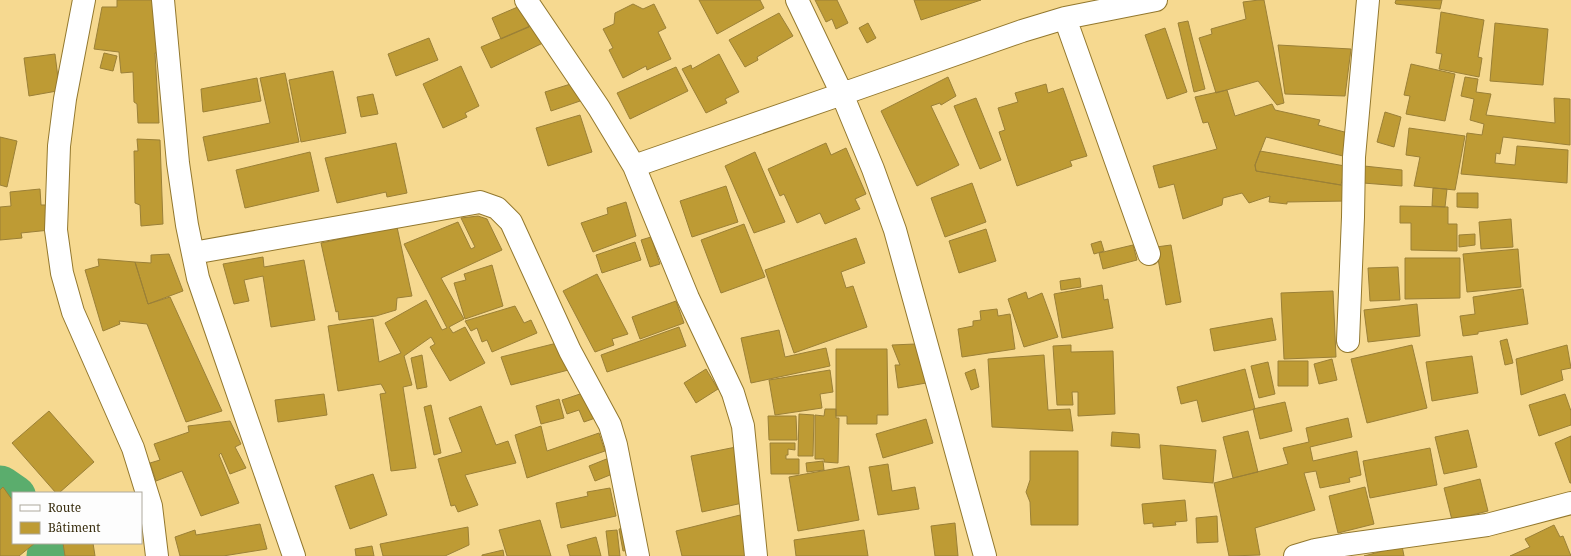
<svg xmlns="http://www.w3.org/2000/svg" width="1571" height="556" viewBox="0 0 1571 556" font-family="'Noto Serif',serif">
<rect width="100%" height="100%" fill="#f6d990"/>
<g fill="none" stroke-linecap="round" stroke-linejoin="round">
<path stroke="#5bad6d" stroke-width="47" d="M0,489L13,498
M50,556L53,549L51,543"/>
</g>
<path fill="#be9b34" stroke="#9b8037" d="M117,0H154L164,53H155L159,123H138L137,104L134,102L133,72L121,73L119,52L94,49L102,7H117Z
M699,0H760L764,8L717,34Z
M815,0H837L848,23L836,29L832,19L826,22Z
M914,0H981L921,20Z
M1259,0H1264L1284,103L1277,105L1258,81L1216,93L1199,38L1212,34L1211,29L1246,19L1243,2Z
M1396,0H1442L1440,9L1396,4L1395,3Z
M633,4L643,9L654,4L666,28L658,32L671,59L647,70L646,66L623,78L609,50L613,48L603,29L614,24L615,13Z
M520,6L529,27L501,39L492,18Z
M1441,12L1484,20L1478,57L1482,58L1479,77L1439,69L1442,54L1436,53Z
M779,13L793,36L757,57L758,60L745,67L729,40Z
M1188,21L1205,89L1194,92L1178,23Z
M537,23L545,42L491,68L481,47Z
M868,23L876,38L867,43L859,28Z
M1495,23L1548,29L1543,85L1490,81Z
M1165,28L1187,92L1167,99L1145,35Z
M429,38L438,60L396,76L388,54Z
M1278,45L1351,49L1345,96L1285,94Z
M104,53L117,56L113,71L100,68Z
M55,54L59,86L56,87L57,91L29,96L24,58Z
M719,54L739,92L725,99L727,103L706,113L682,69L691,65L692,69Z
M1411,64L1455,74L1445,121L1406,114L1410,96L1404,95Z
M461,66L479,106L465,113L467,117L443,128L423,84Z
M676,67L688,91L630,119L617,93Z
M333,71L346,133L301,142L289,80Z
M285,73L299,142L208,161L203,137L270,123L260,78Z
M948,77L956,96L941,105L940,103L931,106L959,165L917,186L881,111Z
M1465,77L1478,79L1476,92L1491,94L1486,115L1555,123L1554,98L1570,99V145L1503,137L1500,154L1496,153L1495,163L1515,165L1517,146L1568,150L1567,183L1461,174L1467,133L1482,135L1484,124L1470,120L1474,99L1461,96Z
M257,78L261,101L203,112L201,89Z
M577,82L583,100L551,111L545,92Z
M1046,84L1048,93L1063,88L1087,156L1070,161L1072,166L1017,186L999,132L1005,130L998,108L1018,102L1015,93Z
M1227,90L1235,116L1272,104L1275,110L1320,120L1318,125L1352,134L1347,157L1266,137L1255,165L1256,171L1347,186V201L1287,202V204L1269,202L1270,196L1249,203L1242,193L1223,198L1222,205L1183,219L1174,184L1159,188L1153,166L1217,149L1208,122L1203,123L1195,97Z
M373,94L378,114L361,117L357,97Z
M976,98L1001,160L980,169L954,106Z
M1385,112L1401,117L1394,147L1377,142Z
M580,115L592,152L548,166L536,128Z
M1409,128L1465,136L1455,190L1414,186L1420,157L1406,155Z
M0,137L17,141L7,187L0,185Z
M137,139L160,140L163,224L141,226L140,205L135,203L134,151H138Z
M396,143L407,193L387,197L386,192L337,203L325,158Z
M826,143L831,155L846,148L866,194L855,199L860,209L825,224L820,213L797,223L784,194L780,196L768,169Z
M1260,151L1345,166L1341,185L1256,171L1255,165Z
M310,152L319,191L245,208L236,170Z
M755,152L785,222L754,233L725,166Z
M1364,166L1402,170V186L1363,183Z
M972,183L986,222L945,237L931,198Z
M726,186L738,222L692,237L680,201Z
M1433,188L1447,189L1445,207L1432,206Z
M40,189L41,205H47L50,230L21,233L22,238L0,240V207L11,206L10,192Z
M1457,193H1478V208L1457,207Z
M626,202L636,236L593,252L581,223L608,214L607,208Z
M1400,206L1448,207V224H1457V251L1411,250V223H1400Z
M478,216L487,219L502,250L441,278L464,319L449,327L453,333L465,327L485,363L450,381L430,347L435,344L431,337L404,356L412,385L403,387L416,468L391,471L380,394L386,393L381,384L338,391L328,326L373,319L379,362L401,353L385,323L426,300L442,330L447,328L404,244L458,222L471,249L475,247L461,218Z
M1511,219L1513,247L1481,249L1479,222Z
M744,224L765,277L721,293L701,240Z
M397,227L412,296L397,298L396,310L376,316L339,320L338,311L336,312L321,243Z
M986,229L996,261L959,273L949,241Z
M1475,234V245L1459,247V235Z
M651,237L660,264L650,267L641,240Z
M856,238L865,263L841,272L846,288L853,286L867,327L794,353L765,270Z
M1101,241L1104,251L1094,254L1091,244Z
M635,242L641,260L602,273L596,255Z
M1133,245L1137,260L1103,269L1099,253Z
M1171,245L1181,302L1166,305L1156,247Z
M1518,249L1521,287L1467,292L1463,254Z
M169,254L183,291L148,304L135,262L151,263V255Z
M263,257L264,267L304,260L315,320L271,327L263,276L244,280L249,301L234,304L223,264Z
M1405,258H1460V298L1405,299Z
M98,259L135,262L148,304L170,297L222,411L186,422L147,324L119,321L120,324L103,331L85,270L99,266Z
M492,265L503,306L465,319L454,283L466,280L464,274Z
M1398,267L1400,300L1370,301L1368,268Z
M597,274L628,334L612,339L614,345L595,352L563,291Z
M1080,278L1081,287L1061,290L1060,281Z
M1102,285L1104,300L1108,299L1113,328L1062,338L1054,294Z
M1523,289L1528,324L1478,332V334L1463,336L1460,316L1475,314L1473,297Z
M1333,291L1336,357L1284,359L1281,293Z
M1026,292L1028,299L1042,293L1058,337L1024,347L1008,299Z
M676,301L684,323L640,339L632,317Z
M1417,304L1420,336L1368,342L1364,310Z
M515,306L524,323L531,320L537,333L492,352L487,340L482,342L477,328L471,331L465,321Z
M997,309L998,316L1010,314L1015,349L962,357L958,329L973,326V321L981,320L980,311Z
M1272,318L1276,340L1214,351L1210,329Z
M679,327L686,346L607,372L601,355Z
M779,330L785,357L826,348L830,366L751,383L741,338Z
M1507,339L1513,363L1505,365L1500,341Z
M561,342L576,368L511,385L501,357Z
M915,344L926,383L898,388L895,365H900L892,345Z
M1071,345V352L1113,351L1115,414L1078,416V392H1072L1073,405H1057L1053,346Z
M1412,345L1427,408L1367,423L1351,359Z
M1567,345L1571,368L1561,370L1563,380L1521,395L1516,359Z
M836,349H887L888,415H877V424H847V416H836Z
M422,355L427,387L417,389L411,358Z
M1044,355L1048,410L1070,409L1073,431L992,427L988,359Z
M1472,356L1478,393L1432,401L1426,362Z
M1332,359L1337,380L1319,384L1314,364Z
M1278,361H1308V386H1278Z
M1268,362L1275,394L1259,398L1251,366Z
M706,369L718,389L696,403L684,383Z
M975,369L979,387L971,390L965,373Z
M1245,369L1255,409L1202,422L1197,400L1181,404L1177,387Z
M830,370L833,392L820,394L822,408L775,415L769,380Z
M589,391L601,416L584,422L579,410L567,414L562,400Z
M324,394L327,415L278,422L275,400Z
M1565,394L1571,411V425L1539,436L1529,405Z
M559,399L564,418L541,424L536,406Z
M1285,402L1292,431L1260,439L1253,409Z
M431,405L441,453L434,455L424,407Z
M481,406L496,445L508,441L516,463L465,475L478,505L458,512L455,505L451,506L438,459L462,452L449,418Z
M825,409H836V418H839L838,463L824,462V459H815V415L824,416Z
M49,411L94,462L59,493H56L12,443Z
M799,414L814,415L813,456H798Z
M768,416H796L797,440H769Z
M1348,418L1352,437L1310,447L1313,461L1357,451L1361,475L1349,478L1350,482L1320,488L1316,471L1304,473L1315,510L1255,528L1260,555L1229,556L1214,483L1288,464L1283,448L1309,442L1306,428Z
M926,419L933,443L883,458L876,434Z
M230,421L241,444L235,447L246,468L230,474L221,453L219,455L239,503L201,516L182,471L156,481L150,463L160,460L154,444L189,432L188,426Z
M541,426L547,451L599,433L605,451L527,478L515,435Z
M1468,430L1477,467L1444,474L1435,437Z
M1248,431L1258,472L1233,478L1223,437Z
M1112,432L1139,434L1140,448L1111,446Z
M1571,436V483H1570L1555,443Z
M770,443H795V450L788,449V455H786V459H799V474H771Z
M1160,445L1216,450L1213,483L1163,479Z
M736,447L747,502L702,512L691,456Z
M1430,448L1437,485L1370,498L1363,461Z
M1030,451H1078V525H1031L1030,502L1026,492L1030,480Z
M624,452L630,467L595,481L589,466Z
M823,461L824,470L807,472L806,463Z
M888,464L892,491L915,487L919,509L878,515L869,467Z
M849,466L859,520L798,531L789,477Z
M373,474L387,515L350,529L335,486Z
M1480,479L1488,511L1452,520L1444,488Z
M3,487L13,501V543H35L19,556H0V490Z
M1365,487L1374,524L1338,533L1329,496Z
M610,488L616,516L561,528L556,503L588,496L587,492Z
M1185,500L1187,521L1175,522L1176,525L1153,527V523L1144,524L1142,504Z
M740,515L750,556H682L676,531Z
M1217,516L1218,542L1197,543L1196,518Z
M540,520L551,556H507L499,530Z
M955,523L958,556H935L931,526Z
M260,524L267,549L223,556H180L175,537L195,530L196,535Z
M1554,525L1560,537L1563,536L1571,556H1510L1530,547L1525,539Z
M468,527L469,545L445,556H383L380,544Z
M631,527L635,549L623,551L619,529Z
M617,530L620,556H609L606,531Z
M864,530L868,556H796L794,540Z
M596,537L601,556H570L567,545Z
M63,543H93L95,556H65Z
M372,546L374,556H356L355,549Z
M1402,546L1404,556H1364Z
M503,550L504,556H482V555Z"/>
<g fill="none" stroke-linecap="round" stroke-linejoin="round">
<defs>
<path id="street" d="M84,0L65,99L59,146L56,230L62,273L73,312L133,448L151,506L157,556
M163,0L178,163L187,225L198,278L294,556
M526,0L599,108L634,166L688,298L733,393L743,426L756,556
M797,0L842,94L873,169L895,230L985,556
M1065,18L1149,254
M634,166L842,94L1022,31L1065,18L1156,0
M193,253L480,202L497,208L511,222L570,351L610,425L616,445L638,556
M1348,341L1353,217L1354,157L1368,0
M1295,556L1315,550L1343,545L1487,525L1571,503"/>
</defs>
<use href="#street" stroke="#93782e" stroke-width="24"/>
<use href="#street" stroke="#fff" stroke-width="22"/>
</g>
<rect x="12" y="492" width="130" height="52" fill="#fdfdfd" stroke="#aea99d"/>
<rect x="20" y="505" width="20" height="6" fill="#ffffff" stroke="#aea99d"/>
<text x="48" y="512" font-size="12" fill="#372c0d">Route</text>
<rect x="20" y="522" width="20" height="12" fill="#be9b34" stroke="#aea99d"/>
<text x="48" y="532" font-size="12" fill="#372c0d">Bâtiment</text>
</svg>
